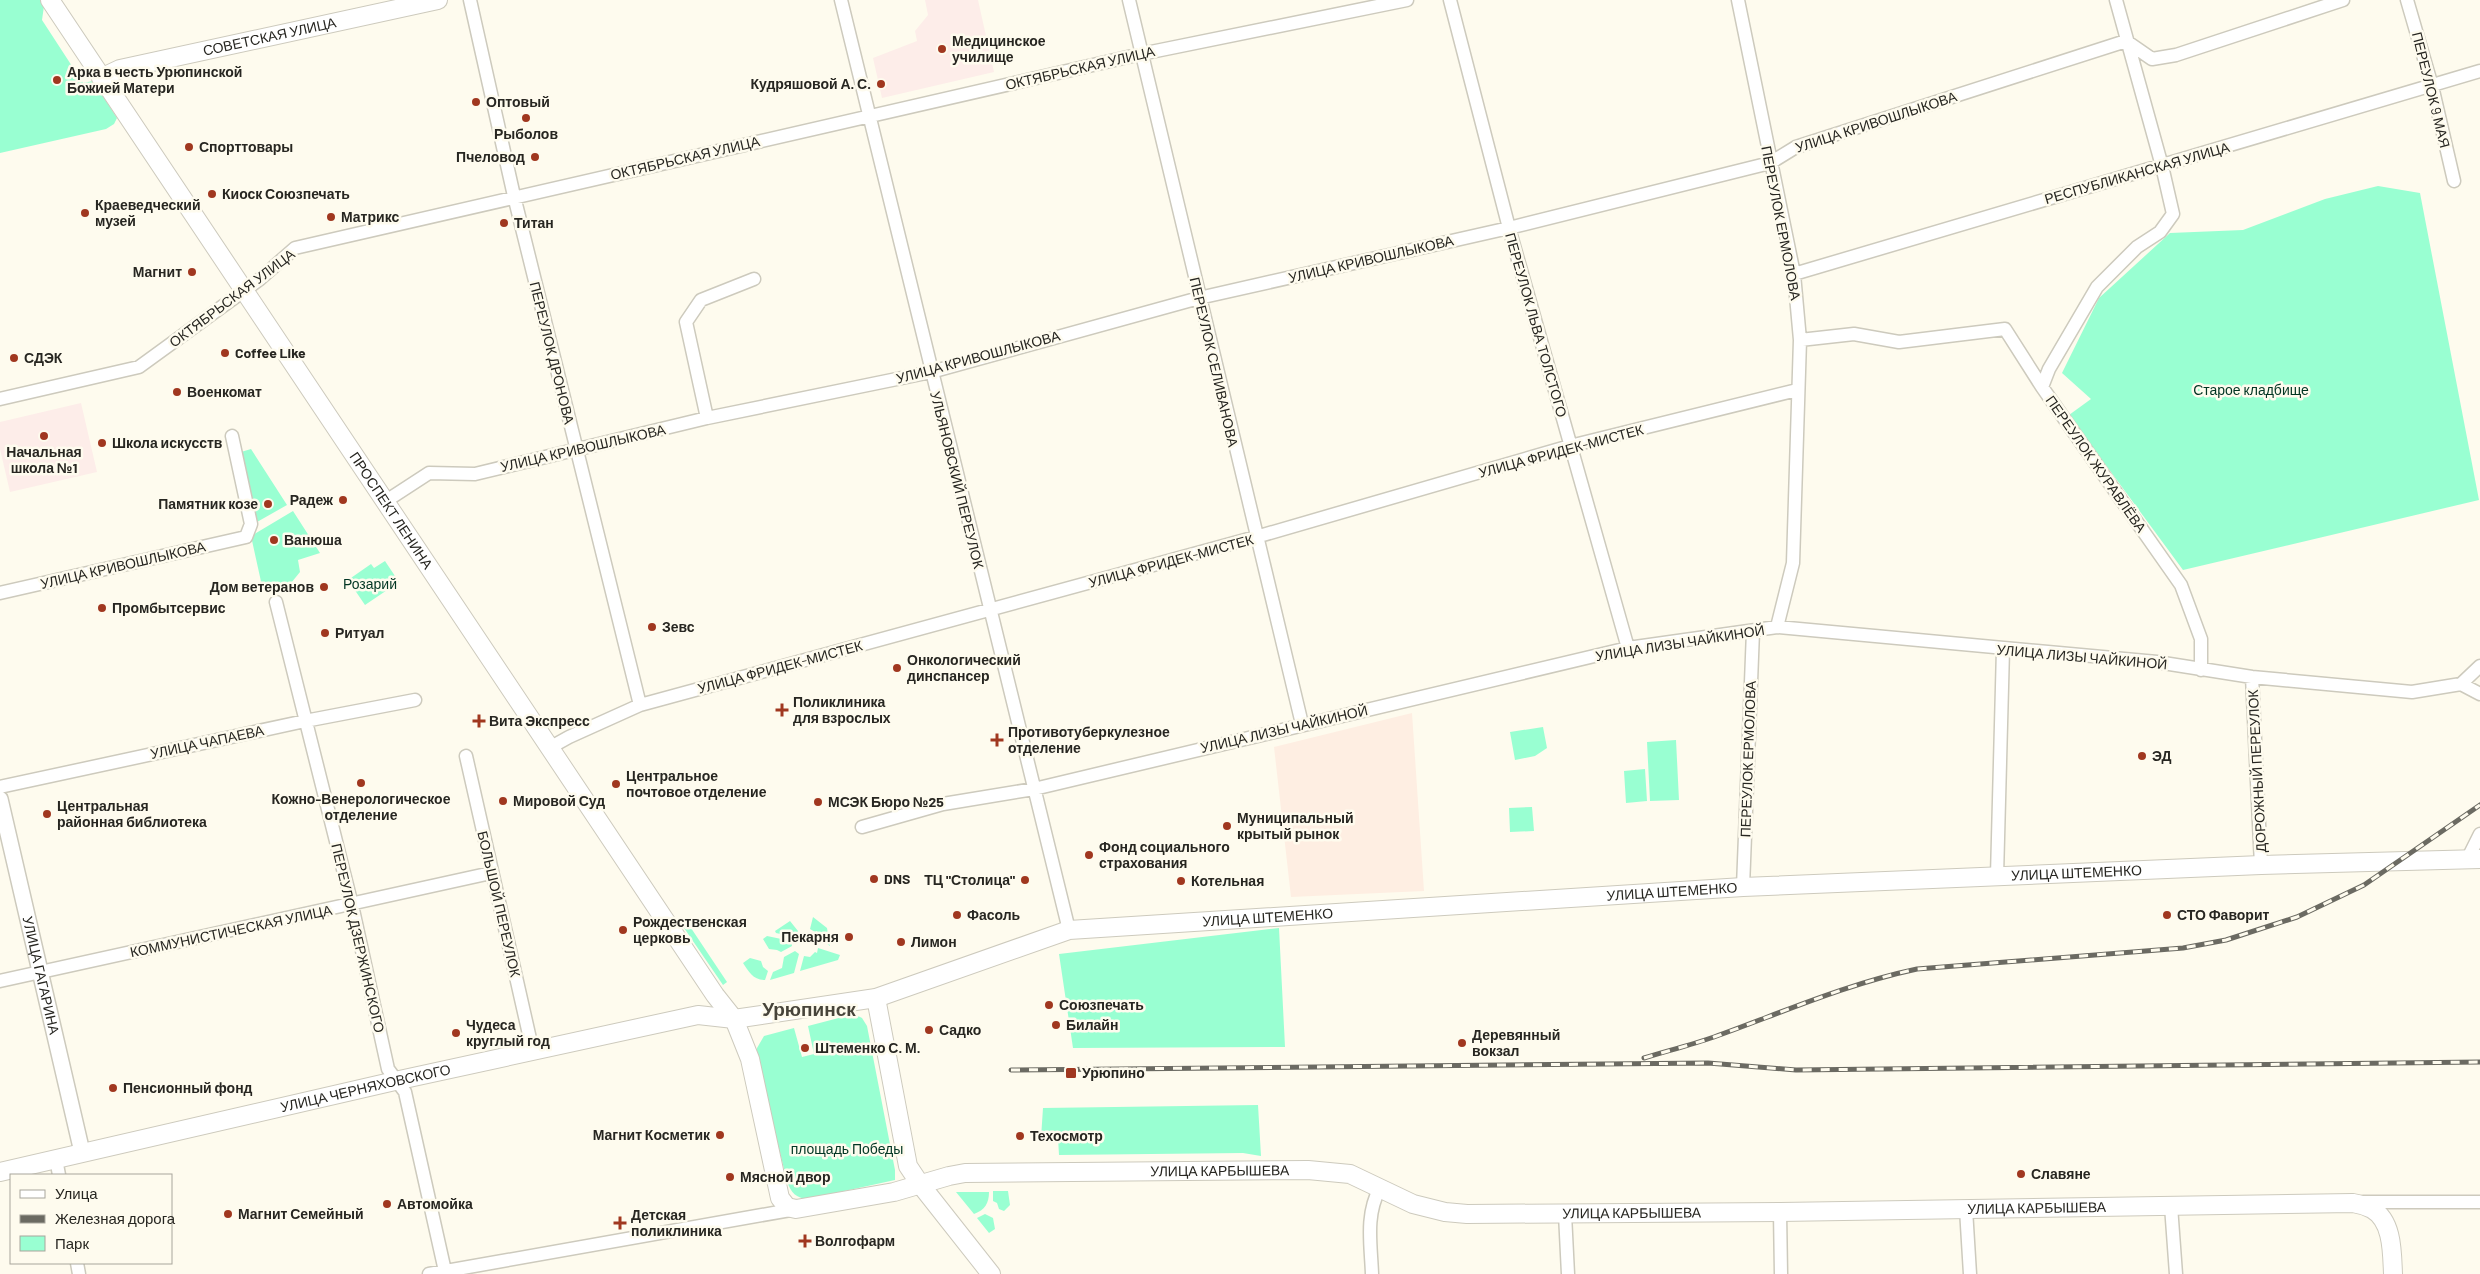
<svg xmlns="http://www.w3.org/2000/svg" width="2480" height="1274" viewBox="0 0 2480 1274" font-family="Barlow,sans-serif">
<rect width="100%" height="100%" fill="#fefbee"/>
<path fill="#fdede9" d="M925,0H978L994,72L882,98L873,58L917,41L915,31L928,15Z
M81,403L97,472L10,492L0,449V422Z"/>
<path fill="#feeee2" d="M1412,713L1424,891L1291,897L1274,747Z"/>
<path fill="#99ffd2" d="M0,0H40L44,6L42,20L83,83L93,81L117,118L114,124L106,129L0,153Z
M2378,186L2420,193L2479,500L2183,570L2069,415L2091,399L2062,373L2099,298L2170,233L2243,230L2325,199Z
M251,449L287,505L257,522L241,452Z
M293,511L320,553L298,560L300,572L287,588L270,593L262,586L251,536Z
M385,561L399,582L365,605L348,580L371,564L374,568Z
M1543,727L1547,748L1535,756L1515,760L1510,732Z
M1676,740L1679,800L1650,801L1647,742Z
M1645,769L1647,801L1626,803L1624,771Z
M1532,807L1534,831L1510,832L1509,808Z
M813,917L827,928L830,946L826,943L818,942L820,936L817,931L815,932L810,929Z
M790,921L798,931L794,937L776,933L775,931Z
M687,922L727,982L723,985L682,925Z
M1279,928L1285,1047L1073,1048L1059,954Z
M767,936L791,941L792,946L781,952L777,950L769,949L763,939Z
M818,948L840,955L838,960L800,971L804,956L810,957L815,952L817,953Z
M795,951L799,954L794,973L770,980L773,972L782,968L784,957Z
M750,958L761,961L763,967L768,971L765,980C753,980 749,972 743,963Z
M854,1014L862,1018L867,1026L895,1170V1180L808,1199C796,1198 791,1193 787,1181L756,1056L757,1048L764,1036L794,1028L802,1057L814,1054L808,1026Z
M1258,1105L1261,1156L1243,1153L1059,1155L1058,1138H1041L1043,1108Z
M993,1191H1008L1010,1205L1004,1211L999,1209L997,1203L993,1201Z
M956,1192H989C989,1203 985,1210 974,1214Z
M985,1214L993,1218L995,1229L989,1233L977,1218Z"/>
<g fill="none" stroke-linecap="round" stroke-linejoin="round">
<defs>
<path id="minor" d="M470,0L514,196L640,705
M841,0L1069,930
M1129,0L1302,724
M1450,0L1509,228L1628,648
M1738,0L1794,274L1800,340L1793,563L1777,627
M2116,0L2162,166L2173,214L2160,232L2137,247L2097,287L2049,369L2042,387L2181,585L2201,639V670
M2407,0L2432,86L2454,181
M1794,274L2480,71
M1800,340L1854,334L1899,342L2005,329L2042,387
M0,399L139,367L260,279L295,248L1141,54L1407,0
M707,418L686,322L701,300L754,279
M386,501L429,473L475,474L707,418L931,372L1199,298L1509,228L1770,163L1796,147L2126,41L2152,59L2176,55L2343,0
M0,593L246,537L251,524L232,436
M276,602L352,905L388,1069L405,1092L445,1271
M2252,677L2261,865
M2461,684L2480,666
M551,747L569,737L640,705L1256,537L1570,446L1797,390
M466,756L533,1052
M0,787L305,721L415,700
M862,827L943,804L1034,789L1628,648L1777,627L2157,662L2252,677L2412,692L2461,684L2480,694
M2467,860L2480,834
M1997,876L2003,649
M1743,887L1753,631
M0,981L491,873
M56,1159L59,1175
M2363,1202H2480
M2171,1206L2176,1274
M1966,1209L1970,1274
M1780,1212L1781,1274
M1565,1214L1568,1274
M77,1263L79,1274
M429,1274L796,1209
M1372,1274C1371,1245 1365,1215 1380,1188"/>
<g id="tertiary">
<path id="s1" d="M0,799L82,1152"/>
</g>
<g id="secondary">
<path id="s2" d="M50,0L715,995L734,1019L750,1059L780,1198L787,1207L796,1209L894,1192L949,1176L965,1173L1308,1170L1350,1174L1413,1204L1445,1212L1467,1214L1780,1212L2353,1203C2359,1204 2366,1206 2372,1209C2393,1221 2392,1253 2393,1274"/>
<path id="s3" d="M101,78L120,69L438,0"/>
<path d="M876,998L908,1166L920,1184L991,1274"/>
<path id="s4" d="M0,1172L395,1081L698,1015L734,1019L876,998L1069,930L1743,887L2261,865L2480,859"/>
</g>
</defs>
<use href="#minor" stroke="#cdcabd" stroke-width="15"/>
<use href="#tertiary" stroke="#cdcabd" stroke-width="18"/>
<use href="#secondary" stroke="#cdcabd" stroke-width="20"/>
<use href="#minor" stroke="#fff" stroke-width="12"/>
<use href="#tertiary" stroke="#fff" stroke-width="15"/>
<use href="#secondary" stroke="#fff" stroke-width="18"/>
<defs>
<path id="rail" d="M1644,1058C1667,1051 1691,1045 1714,1037C1781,1013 1846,984 1917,969L2183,948L2226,940L2297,917L2364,885L2480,805
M1011,1070L1708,1063L1796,1070L2480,1062"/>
</defs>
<use href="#rail" stroke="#6b6a62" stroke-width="5"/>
<use href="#rail" stroke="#fefbee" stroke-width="3" stroke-dasharray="9" stroke-linecap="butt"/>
</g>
<g fill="#a0371f" stroke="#fefbee" stroke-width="2">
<circle cx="942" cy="49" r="5"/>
<circle cx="57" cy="80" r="5"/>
<circle cx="881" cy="84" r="5"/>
<circle cx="476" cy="102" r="5"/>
<circle cx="526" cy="118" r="5"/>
<circle cx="189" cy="147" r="5"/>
<circle cx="535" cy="157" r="5"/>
<circle cx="212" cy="194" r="5"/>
<circle cx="85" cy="213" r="5"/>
<circle cx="331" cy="217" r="5"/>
<circle cx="504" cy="223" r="5"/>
<circle cx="192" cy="272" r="5"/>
<circle cx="225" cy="353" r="5"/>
<circle cx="14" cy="358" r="5"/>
<circle cx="177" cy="392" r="5"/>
<circle cx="44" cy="436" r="5"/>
<circle cx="102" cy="443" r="5"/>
<circle cx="343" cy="500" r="5"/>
<circle cx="268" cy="504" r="5"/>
<circle cx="274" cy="540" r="5"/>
<circle cx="324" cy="587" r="5"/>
<circle cx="102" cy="608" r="5"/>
<circle cx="652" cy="627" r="5"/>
<circle cx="325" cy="633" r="5"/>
<circle cx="897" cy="668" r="5"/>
<path d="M779.5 702.5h5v5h5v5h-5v5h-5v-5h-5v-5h5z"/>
<path d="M476.5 713.5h5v5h5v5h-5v5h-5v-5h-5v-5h5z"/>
<path d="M994.5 732.5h5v5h5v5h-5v5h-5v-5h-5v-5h5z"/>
<circle cx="2142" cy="756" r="5"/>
<circle cx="361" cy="783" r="5"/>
<circle cx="616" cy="784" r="5"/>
<circle cx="503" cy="801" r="5"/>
<circle cx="818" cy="802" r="5"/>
<circle cx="47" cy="814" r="5"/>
<circle cx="1227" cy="826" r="5"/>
<circle cx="1089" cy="855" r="5"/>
<circle cx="874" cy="879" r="5"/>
<circle cx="1025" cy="880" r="5"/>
<circle cx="1181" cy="881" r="5"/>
<circle cx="957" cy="915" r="5"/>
<circle cx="2167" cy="915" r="5"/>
<circle cx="623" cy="930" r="5"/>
<circle cx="849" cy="937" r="5"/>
<circle cx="901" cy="942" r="5"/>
<circle cx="1049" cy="1005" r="5"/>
<circle cx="1056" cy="1025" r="5"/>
<circle cx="929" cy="1030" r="5"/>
<circle cx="456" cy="1033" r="5"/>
<circle cx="1462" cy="1043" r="5"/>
<circle cx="805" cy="1048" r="5"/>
<rect x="1065" y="1067" width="12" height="12" rx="2.5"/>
<circle cx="113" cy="1088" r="5"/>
<circle cx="720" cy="1135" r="5"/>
<circle cx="1020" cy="1136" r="5"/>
<circle cx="2021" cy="1174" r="5"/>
<circle cx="730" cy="1177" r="5"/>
<circle cx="387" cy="1204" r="5"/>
<circle cx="228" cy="1214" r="5"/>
<path d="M617.5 1215.5h5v5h5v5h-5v5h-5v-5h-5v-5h5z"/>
<path d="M802.5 1233.5h5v5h5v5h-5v5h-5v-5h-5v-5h5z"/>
</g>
<g text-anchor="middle" stroke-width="5" stroke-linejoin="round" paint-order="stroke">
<g font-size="14" fill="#272621" stroke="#fefbee">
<text dy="5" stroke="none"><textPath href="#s3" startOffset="174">СОВЕТСКАЯ УЛИЦА</textPath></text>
<text transform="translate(1080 68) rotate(-13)" y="5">ОКТЯБРЬСКАЯ УЛИЦА</text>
<text transform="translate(2431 90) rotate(76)" y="5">ПЕРЕУЛОК 9 МАЯ</text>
<text transform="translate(1876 122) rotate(-18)" y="5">УЛИЦА КРИВОШЛЫКОВА</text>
<text transform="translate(685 158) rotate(-13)" y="5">ОКТЯБРЬСКАЯ УЛИЦА</text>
<text transform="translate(2137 173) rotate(-16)" y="5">РЕСПУБЛИКАНСКАЯ УЛИЦА</text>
<text transform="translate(1781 223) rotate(79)" y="5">ПЕРЕУЛОК ЕРМОЛОВА</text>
<text transform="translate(1371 259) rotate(-13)" y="5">УЛИЦА КРИВОШЛЫКОВА</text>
<text transform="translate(232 298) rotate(-37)" y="5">ОКТЯБРЬСКАЯ УЛИЦА</text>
<text transform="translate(1536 325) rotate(74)" y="5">ПЕРЕУЛОК ЛЬВА ТОЛСТОГО</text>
<text transform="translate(552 353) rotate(76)" y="5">ПЕРЕУЛОК ДРОНОВА</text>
<text transform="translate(978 357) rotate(-15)" y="5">УЛИЦА КРИВОШЛЫКОВА</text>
<text transform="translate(1214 362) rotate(77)" y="5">ПЕРЕУЛОК СЕЛИВАНОВА</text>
<text transform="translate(583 448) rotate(-13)" y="5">УЛИЦА КРИВОШЛЫКОВА</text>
<text transform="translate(1561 451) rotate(-15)" y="5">УЛИЦА ФРИДЕК-МИСТЕК</text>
<text transform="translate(2096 464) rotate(55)" y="5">ПЕРЕУЛОК ЖУРАВЛЁВА</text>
<text transform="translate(957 480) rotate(76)" y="5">УЛЬЯНОВСКИЙ ПЕРЕУЛОК</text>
<text dy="5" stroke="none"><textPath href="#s2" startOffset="614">ПРОСПЕКТ ЛЕНИНА</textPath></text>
<text transform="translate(1171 561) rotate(-15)" y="5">УЛИЦА ФРИДЕК-МИСТЕК</text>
<text transform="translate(123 565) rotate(-13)" y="5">УЛИЦА КРИВОШЛЫКОВА</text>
<text transform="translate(1680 643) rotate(-9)" y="5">УЛИЦА ЛИЗЫ ЧАЙКИНОЙ</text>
<text transform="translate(2082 657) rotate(5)" y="5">УЛИЦА ЛИЗЫ ЧАЙКИНОЙ</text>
<text transform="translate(780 667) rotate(-15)" y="5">УЛИЦА ФРИДЕК-МИСТЕК</text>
<text transform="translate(1284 729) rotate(-13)" y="5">УЛИЦА ЛИЗЫ ЧАЙКИНОЙ</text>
<text transform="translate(207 742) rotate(-12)" y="5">УЛИЦА ЧАПАЕВА</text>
<text transform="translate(1748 759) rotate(-88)" y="5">ПЕРЕУЛОК ЕРМОЛОВА</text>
<text transform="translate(2257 771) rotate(-93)" y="5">ДОРОЖНЫЙ ПЕРЕУЛОК</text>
<text dy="5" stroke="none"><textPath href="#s4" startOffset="2109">УЛИЦА ШТЕМЕНКО</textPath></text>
<text dy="5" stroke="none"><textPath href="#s4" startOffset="1704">УЛИЦА ШТЕМЕНКО</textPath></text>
<text transform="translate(499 904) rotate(77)" y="5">БОЛЬШОЙ ПЕРЕУЛОК</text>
<text dy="5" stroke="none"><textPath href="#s4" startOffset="1299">УЛИЦА ШТЕМЕНКО</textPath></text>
<text transform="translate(231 931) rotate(-12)" y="5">КОММУНИСТИЧЕСКАЯ УЛИЦА</text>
<text transform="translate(358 938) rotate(77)" y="5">ПЕРЕУЛОК ДЗЕРЖИНСКОГО</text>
<text dy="5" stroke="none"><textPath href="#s1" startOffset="181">УЛИЦА ГАГАРИНА</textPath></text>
<text dy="5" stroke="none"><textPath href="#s4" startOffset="375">УЛИЦА ЧЕРНЯХОВСКОГО</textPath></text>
<text dy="5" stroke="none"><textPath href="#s2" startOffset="1861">УЛИЦА КАРБЫШЕВА</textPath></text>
<text dy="5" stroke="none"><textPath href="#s2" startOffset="2686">УЛИЦА КАРБЫШЕВА</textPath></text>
<text dy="5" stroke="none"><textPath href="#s2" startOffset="2281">УЛИЦА КАРБЫШЕВА</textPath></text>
</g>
<g font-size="14" font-weight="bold" fill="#272621" stroke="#fefbee" text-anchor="start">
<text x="952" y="46">Медицинское<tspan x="952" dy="16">училище</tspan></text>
<text x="67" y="77">Арка в честь Урюпинской<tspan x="67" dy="16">Божией Матери</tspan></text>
<text x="871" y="89" text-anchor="end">Кудряшовой А. С.</text>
<text x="486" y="107">Оптовый</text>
<text x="526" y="139" text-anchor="middle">Рыболов</text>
<text x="199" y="152">Спорттовары</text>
<text x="525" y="162" text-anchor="end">Пчеловод</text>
<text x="222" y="199">Киоск Союзпечать</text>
<text x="95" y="210">Краеведческий<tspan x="95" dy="16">музей</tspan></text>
<text x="341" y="222">Матрикс</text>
<text x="514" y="228">Титан</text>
<text x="182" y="277" text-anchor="end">Магнит</text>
<text x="235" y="358">Coffee Like</text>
<text x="24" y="363">СДЭК</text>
<text x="187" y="397">Военкомат</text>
<text x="112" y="448">Школа искусств</text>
<text x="44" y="457" text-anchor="middle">Начальная<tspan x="44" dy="16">школа №1</tspan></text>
<text x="333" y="505" text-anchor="end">Радеж</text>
<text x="258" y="509" text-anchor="end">Памятник козе</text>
<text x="284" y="545">Ванюша</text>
<text x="314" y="592" text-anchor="end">Дом ветеранов</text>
<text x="112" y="613">Промбытсервис</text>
<text x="662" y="632">Зевс</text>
<text x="335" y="638">Ритуал</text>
<text x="907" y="665">Онкологический<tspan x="907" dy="16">динспансер</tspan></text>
<text x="793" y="707">Поликлиника<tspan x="793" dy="16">для взрослых</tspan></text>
<text x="489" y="726">Вита Экспресс</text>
<text x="1008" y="737">Противотуберкулезное<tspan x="1008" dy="16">отделение</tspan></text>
<text x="2152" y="761">ЭД</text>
<text x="626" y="781">Центральное<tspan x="626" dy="16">почтовое отделение</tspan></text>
<text x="361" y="804" text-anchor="middle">Кожно-Венерологическое<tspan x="361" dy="16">отделение</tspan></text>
<text x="513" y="806">Мировой Суд</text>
<text x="828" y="807">МСЭК Бюро №25</text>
<text x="57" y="811">Центральная<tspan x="57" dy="16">районная библиотека</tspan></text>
<text x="1237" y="823">Муниципальный<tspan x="1237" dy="16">крытый рынок</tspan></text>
<text x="1099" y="852">Фонд социального<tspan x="1099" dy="16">страхования</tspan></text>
<text x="884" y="884">DNS</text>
<text x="1015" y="885" text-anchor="end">ТЦ "Столица"</text>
<text x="1191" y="886">Котельная</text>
<text x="967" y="920">Фасоль</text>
<text x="2177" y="920">СТО Фаворит</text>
<text x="633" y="927">Рождественская<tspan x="633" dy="16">церковь</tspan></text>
<text x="839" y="942" text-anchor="end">Пекарня</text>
<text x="911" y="947">Лимон</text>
<text x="1059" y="1010">Союзпечать</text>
<text x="466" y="1030">Чудеса<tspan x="466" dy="16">круглый год</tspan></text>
<text x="1066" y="1030">Билайн</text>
<text x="939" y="1035">Садко</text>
<text x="1472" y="1040">Деревянный<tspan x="1472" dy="16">вокзал</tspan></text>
<text x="815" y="1053">Штеменко С. М.</text>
<text x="1082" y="1078">Урюпино</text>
<text x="123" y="1093">Пенсионный фонд</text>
<text x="710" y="1140" text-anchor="end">Магнит Косметик</text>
<text x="1030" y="1141">Техосмотр</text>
<text x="2031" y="1179">Славяне</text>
<text x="740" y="1182">Мясной двор</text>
<text x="397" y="1209">Автомойка</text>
<text x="238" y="1219">Магнит Семейный</text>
<text x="631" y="1220">Детская<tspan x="631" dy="16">поликлиника</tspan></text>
<text x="815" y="1246">Волгофарм</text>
</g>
<g font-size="14" fill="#013523" stroke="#fefbee">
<text x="2251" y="395">Старое кладбище</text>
<text x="370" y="589">Розарий</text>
<text x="847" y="1154">площадь Победы</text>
</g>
<g font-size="19" font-weight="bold" fill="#47443a" stroke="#fefbee">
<text x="809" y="1016">Урюпинск</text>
</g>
</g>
<rect x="10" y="1174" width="162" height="90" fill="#fefbee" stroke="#a8a69c"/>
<rect x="20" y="1190" width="25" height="8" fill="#ffffff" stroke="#a8a69c"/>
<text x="55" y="1199" font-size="15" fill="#272621">Улица</text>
<rect x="20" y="1215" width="25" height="8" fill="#6b6a62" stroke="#a8a69c"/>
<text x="55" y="1224" font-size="15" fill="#272621">Железная дорога</text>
<rect x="20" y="1236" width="25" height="15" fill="#99ffd2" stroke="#a8a69c"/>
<text x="55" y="1249" font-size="15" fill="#272621">Парк</text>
</svg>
